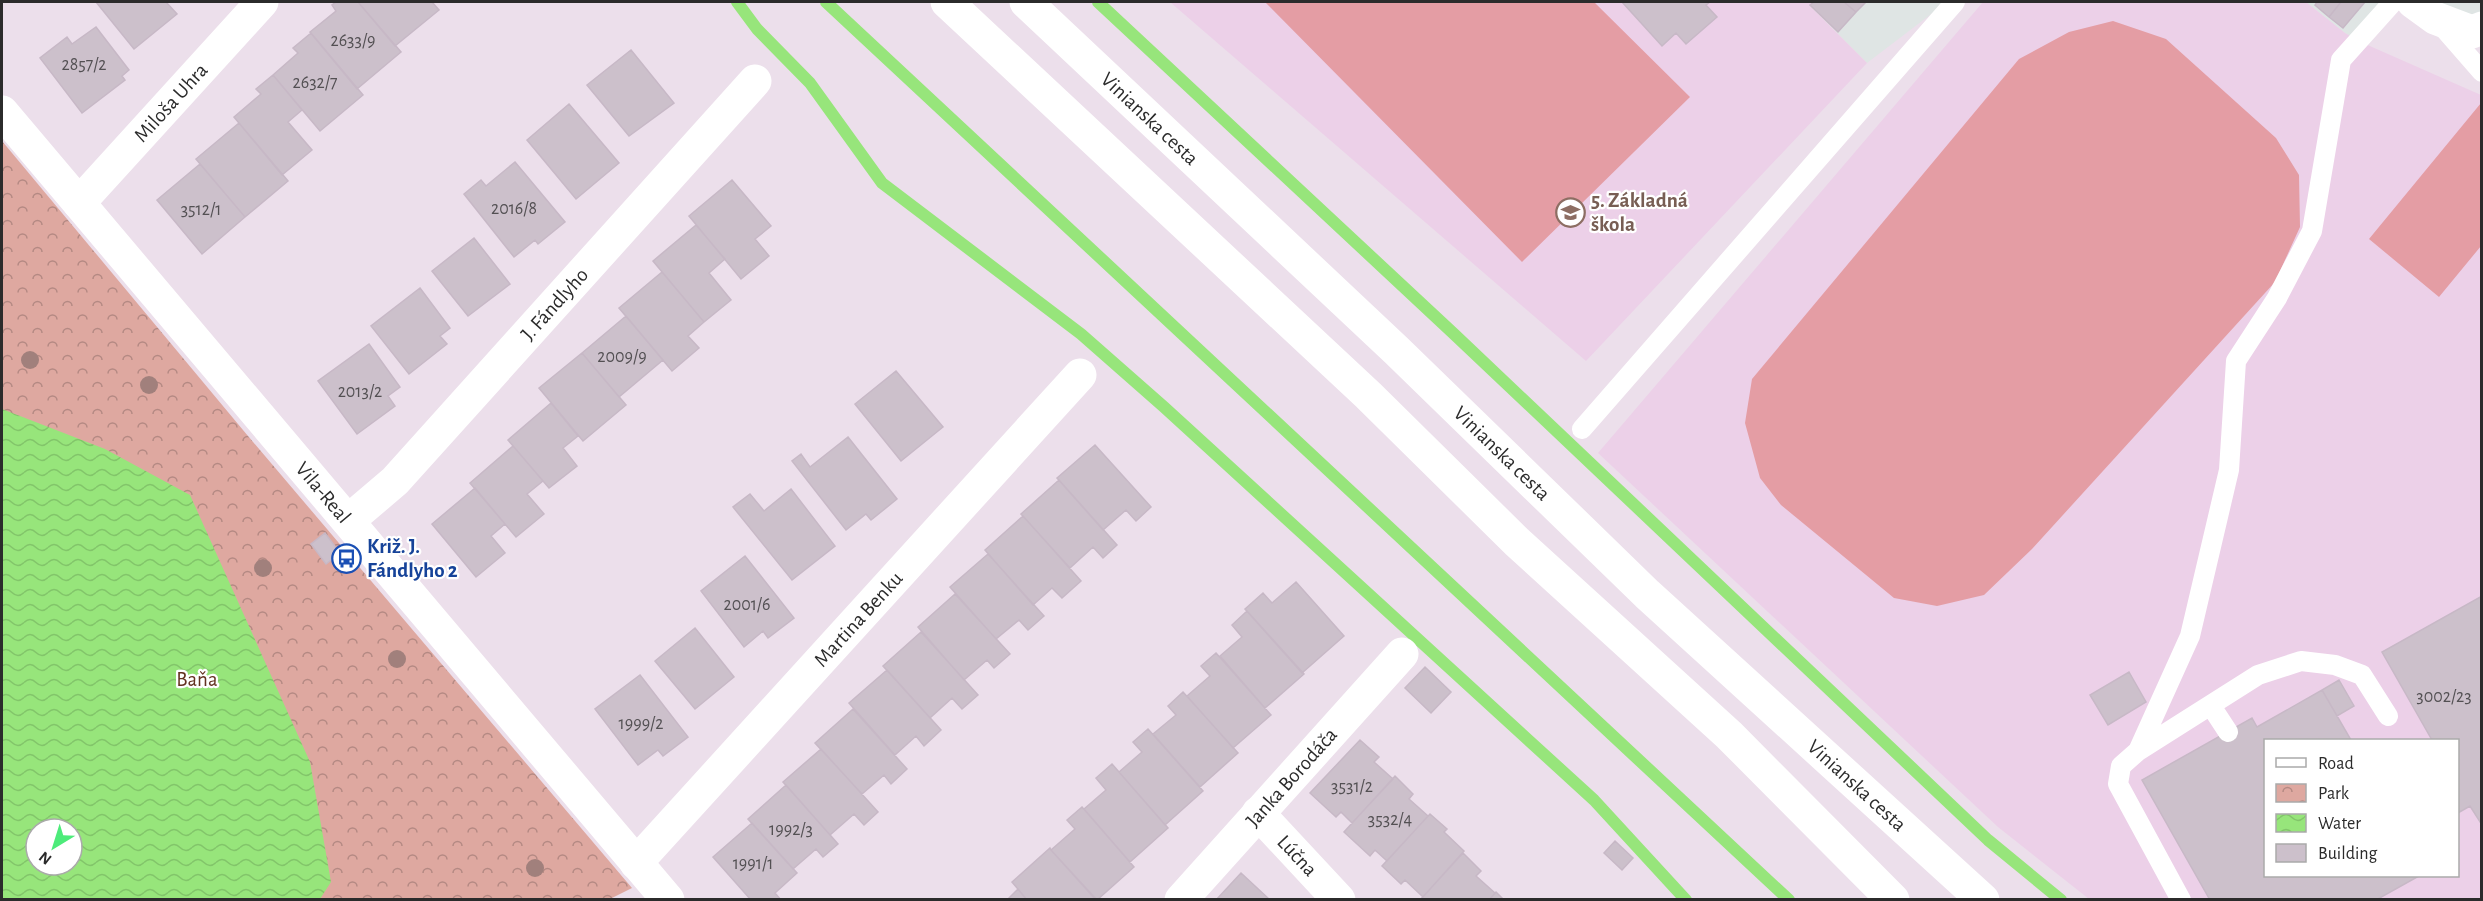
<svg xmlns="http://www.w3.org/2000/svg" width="2483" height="901" viewBox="0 0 2483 901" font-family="'Alegreya Sans',sans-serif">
<defs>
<pattern id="park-crowns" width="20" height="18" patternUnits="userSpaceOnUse" patternTransform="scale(1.5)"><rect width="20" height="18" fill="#dea8a0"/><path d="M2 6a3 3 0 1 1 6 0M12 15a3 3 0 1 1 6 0" fill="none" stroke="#b48983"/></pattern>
<pattern id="water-waves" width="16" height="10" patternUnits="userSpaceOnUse" patternTransform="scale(1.5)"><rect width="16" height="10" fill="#97e57b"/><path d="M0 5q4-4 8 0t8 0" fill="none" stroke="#82c56a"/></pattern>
</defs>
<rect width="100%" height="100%" fill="#ecdfeb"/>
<path fill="#dfe5e4" d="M1814,2H1947L1867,63L1810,6Z
M2306,2H2394L2363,43L2345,33Z
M2413,2H2481V28Z"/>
<path fill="#ecd0e8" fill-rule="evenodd" d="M1170,2H1814L1810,6L1867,63L1586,361Z
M1983,2H2306L2345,33L2363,43L2481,95V899H2089L1998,827L1598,453ZM2266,740H2458V876H2266Z"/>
<path fill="url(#park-crowns)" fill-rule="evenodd" d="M2,141L248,436L632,888L608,900L2,899ZM36,829H72V865H36Z"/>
<path fill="#e49da4" d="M1265,2H1594L1690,97L1522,262Z
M2113,21L2166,39L2276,138L2299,175L2300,227L2275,282L2032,549L1984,595L1937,606L1894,598L1781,505L1760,478L1745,423L1752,379L2019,59L2069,32Z
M2481,103V246L2439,297L2369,239Z"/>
<path fill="url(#water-waves)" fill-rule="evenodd" d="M2,409L105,449L190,495L310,762L331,882L320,899H2ZM36,829H72V865H36Z"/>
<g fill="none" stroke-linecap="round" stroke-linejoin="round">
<path stroke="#97e57b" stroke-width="12" d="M737,2L757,29L810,83L882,183L1081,334L1164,407L1594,800L1686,900
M826,2L1789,900
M1098,2L1454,334L1988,840L2061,900"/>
</g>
<path fill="#ccc0cb" stroke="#c7b8c6" stroke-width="1.5" d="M96,2H166L177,14L134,49Z
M336,2H358L401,52L357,89L310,32L336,11L332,5Z
M358,2H432L439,10L395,46Z
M1622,2H1710L1706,5L1717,17L1686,44L1676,33L1662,46Z
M1814,2H1844L1856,12L1838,32L1810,5Z
M1844,2H1866L1856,12Z
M2317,2H2341L2329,17L2315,5Z
M2341,2H2365L2343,28L2329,17Z
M96,27L129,70L122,76L125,80L82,113L40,58L67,37L72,44Z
M311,33L363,95L320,131L273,75L298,53L293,48Z
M631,50L674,103L629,136L587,85Z
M273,75L302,110L288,122L312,150L282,175L234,117L261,94L256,89Z
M569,104L619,163L576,199L527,140Z
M239,123L288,181L245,217L196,159Z
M515,162L565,222L538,244L535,240L514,257L464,194L481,180L486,186Z
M200,164L245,217L202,254L157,200Z
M732,180L771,226L755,239L769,256L741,279L689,216Z
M696,225L725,259L709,273L731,300L704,322L653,261Z
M474,238L510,284L468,316L432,271Z
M662,272L704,322L688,336L699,348L672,371L619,308Z
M420,288L450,328L440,336L447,344L409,374L371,326Z
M626,316L663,360L619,397L582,353Z
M369,344L400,387L388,396L395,406L357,434L318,381Z
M582,353L626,405L583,441L539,388Z
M896,371L943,427L901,461L855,404Z
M551,403L578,436L563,448L577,466L549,488L508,440Z
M848,437L897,499L871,520L866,514L846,530L792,461L801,454L810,467Z
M1095,445L1151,507L1136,521L1126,510L1103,530L1057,478Z
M513,446L543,481L527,494L544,514L516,537L470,483Z
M1059,480L1117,545L1103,558L1093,547L1070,568L1021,514Z
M475,488L505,524L491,536L505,553L476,577L432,524Z
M791,489L835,546L792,580L733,507L750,494L764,511Z
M1023,516L1081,581L1062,598L1052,588L1033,605L985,550Z
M325,533L340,553L326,564L311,544Z
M988,554L1044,616L1028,630L1019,620L996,639L950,587Z
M745,556L794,618L768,638L763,631L744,647L701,591Z
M1296,582L1344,636L1302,673L1245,609L1263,593L1272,603Z
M955,594L1010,654L994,668L987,660L964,680L918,627Z
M2482,596V825L2470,806L2458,813V740H2432L2382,652Z
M1247,611L1304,674L1265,708L1220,656L1242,637L1232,625Z
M695,628L734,677L695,709L655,661Z
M921,632L978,695L962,709L952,698L930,718L883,666Z
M1216,653L1271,715L1233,748L1187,696L1210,676L1201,666Z
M1425,667L1451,692L1431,713L1405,688Z
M887,670L941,730L924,746L916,736L895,755L849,703Z
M2129,672L2146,702L2108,725L2090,695Z
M640,675L688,737L663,756L658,750L638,765L595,709Z
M2339,680L2354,706L2337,716L2322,690Z
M2322,690L2351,740H2266V876H2419L2376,900H2210L2142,780L2252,718L2257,727Z
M1183,692L1238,753L1200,787L1153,734L1176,715L1168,706Z
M853,709L907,769L891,784L884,775L862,794L815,743Z
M1148,729L1203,791L1165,825L1119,772L1142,752L1133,742Z
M1360,740L1379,757L1374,762L1393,779L1352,823L1341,812L1336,817L1310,793Z
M821,749L878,812L864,825L854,814L830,835L783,782Z
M1112,764L1168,828L1130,862L1084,809L1106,790L1096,778Z
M1395,776L1413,794L1409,799L1428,816L1387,861L1375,850L1370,856L1344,832Z
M786,785L838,844L823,857L816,849L793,869L748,819Z
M1082,807L1134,867L1097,900L1051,850L1075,829L1067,820Z
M1430,814L1447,829L1444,832L1464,851L1423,897L1405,880L1401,884L1382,866Z
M752,823L797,873L775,893L781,900H751L713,857Z
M1615,841L1633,858L1622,870L1604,853Z
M1050,848L1051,850L1096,900H1027L1012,882Z
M1463,853L1481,871L1476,876L1495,893L1489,900H1420Z
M1241,873L1270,900H1216Z
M1018,889L1027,900H1007Z
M1496,892L1504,900H1489Z"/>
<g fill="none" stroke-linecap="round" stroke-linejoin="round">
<path stroke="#fff" stroke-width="20" d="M2441,25L2482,72
M1582,429L1955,2
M2211,706L2228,732
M2138,751L2190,636L2229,470L2236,361L2277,298L2312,231L2341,60L2393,2
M2181,900L2118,784L2121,766L2138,751L2258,675L2301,661L2335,665L2362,675L2388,716"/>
<g stroke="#fff" stroke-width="33">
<path d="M2413,2L2435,18L2472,32L2482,28"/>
<path id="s1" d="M2,112L668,900"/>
<path id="s2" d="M79,203L262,2"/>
<path id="s3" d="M348,521L395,481L755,81"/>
<path id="s4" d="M1258,813L1339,900"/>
<path id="s5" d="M636,863L1080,375"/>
<path id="s6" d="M1181,900L1402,654"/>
</g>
<g stroke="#fff" stroke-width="33">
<path d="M947,2L1368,395L1517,542L1729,735L1893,900"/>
<path id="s7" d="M1026,2L1396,350L1647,594L1983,900"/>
</g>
</g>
<g fill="#a1807c">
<circle cx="30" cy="360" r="9"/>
<circle cx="149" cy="385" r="9"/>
<circle cx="263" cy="568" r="9"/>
<circle cx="397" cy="659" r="9"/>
<circle cx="535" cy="868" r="9"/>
</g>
<defs>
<symbol id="school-ring" viewBox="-11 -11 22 22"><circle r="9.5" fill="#fff" stroke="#8d6e63" stroke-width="1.5"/><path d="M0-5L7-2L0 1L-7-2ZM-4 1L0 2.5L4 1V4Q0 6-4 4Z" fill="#8d6e63"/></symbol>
<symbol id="bus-ring" viewBox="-11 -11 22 22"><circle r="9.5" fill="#fff" stroke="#1a4fb4" stroke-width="1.5"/><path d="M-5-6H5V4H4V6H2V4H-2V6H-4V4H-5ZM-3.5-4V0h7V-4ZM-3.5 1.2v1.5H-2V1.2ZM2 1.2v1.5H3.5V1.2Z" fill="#1a4fb4"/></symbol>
</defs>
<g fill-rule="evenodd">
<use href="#school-ring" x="1554" y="196" width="33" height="33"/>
<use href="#bus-ring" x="330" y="542" width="33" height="33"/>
</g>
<g text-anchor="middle" stroke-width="4.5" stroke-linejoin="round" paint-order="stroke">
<g font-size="18" fill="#535053">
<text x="353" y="46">2633/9</text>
<text x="84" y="70">2857/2</text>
<text x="315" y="88">2632/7</text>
<text x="514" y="214">2016/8</text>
<text x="201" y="215">3512/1</text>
<text x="622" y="362">2009/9</text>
<text x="360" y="397">2013/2</text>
<text x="747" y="610">2001/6</text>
<text x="2444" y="702">3002/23</text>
<text x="641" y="729">1999/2</text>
<text x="1352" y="792">3531/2</text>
<text x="1390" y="825">3532/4</text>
<text x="791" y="835">1992/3</text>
<text x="753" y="869">1991/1</text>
</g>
<g font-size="21" fill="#2b2b2b" stroke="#fff">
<text dy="7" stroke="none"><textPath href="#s2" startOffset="136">Miloša Uhra</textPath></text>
<text dy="7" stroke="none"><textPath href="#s7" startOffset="170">Vinianska cesta</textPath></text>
<text dy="7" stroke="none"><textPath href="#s3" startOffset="300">J. Fándlyho</textPath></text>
<text dy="7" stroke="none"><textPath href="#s7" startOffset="656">Vinianska cesta</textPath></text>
<text dy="7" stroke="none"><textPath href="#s1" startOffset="498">Vila-Real</textPath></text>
<text dy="7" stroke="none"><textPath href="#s5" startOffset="330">Martina Benku</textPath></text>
<text dy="7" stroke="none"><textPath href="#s6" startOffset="165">Janka Borodáča</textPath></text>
<text dy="7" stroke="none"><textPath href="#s7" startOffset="1142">Vinianska cesta</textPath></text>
<text dy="7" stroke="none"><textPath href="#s4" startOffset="58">Lúčna</textPath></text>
</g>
<g font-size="21" font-weight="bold" fill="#785e54" stroke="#fff" text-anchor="start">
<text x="1591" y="207">5. Základná<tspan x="1591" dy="24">škola</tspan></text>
</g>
<g font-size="21" font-weight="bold" fill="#164399" stroke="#fff" text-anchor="start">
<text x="367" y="553">Križ. J.<tspan x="367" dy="24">Fándlyho 2</tspan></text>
</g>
<g font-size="21" fill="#633221" stroke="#fff">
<text x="197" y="686">Baňa</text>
</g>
</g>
<rect width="2483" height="901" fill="none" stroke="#2b2b2b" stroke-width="6"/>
<rect x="2264" y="739" width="195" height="138" fill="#ffffff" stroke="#aaaaaa" stroke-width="1.5"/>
<rect x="2276" y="758" width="30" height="9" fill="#ffffff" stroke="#aaaaaa" stroke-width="1.5"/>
<text x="2318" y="769" font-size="18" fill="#2b2b2b">Road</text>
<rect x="2276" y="784" width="30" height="18" fill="url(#park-crowns)" stroke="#aaaaaa" stroke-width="1.5"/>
<text x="2318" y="799" font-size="18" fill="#2b2b2b">Park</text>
<rect x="2276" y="814" width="30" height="18" fill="url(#water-waves)" stroke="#aaaaaa" stroke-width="1.5"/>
<text x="2318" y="829" font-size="18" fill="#2b2b2b">Water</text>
<rect x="2276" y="844" width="30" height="18" fill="#ccc0cb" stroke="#aaaaaa" stroke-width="1.5"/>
<text x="2318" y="859" font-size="18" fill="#2b2b2b">Building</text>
<g transform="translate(54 847) rotate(218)"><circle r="28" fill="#ffffff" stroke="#aaaaaa" stroke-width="1.5"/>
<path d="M0-4.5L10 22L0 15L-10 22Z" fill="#4deb7a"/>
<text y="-9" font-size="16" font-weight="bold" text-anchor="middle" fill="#2b2b2b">N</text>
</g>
</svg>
